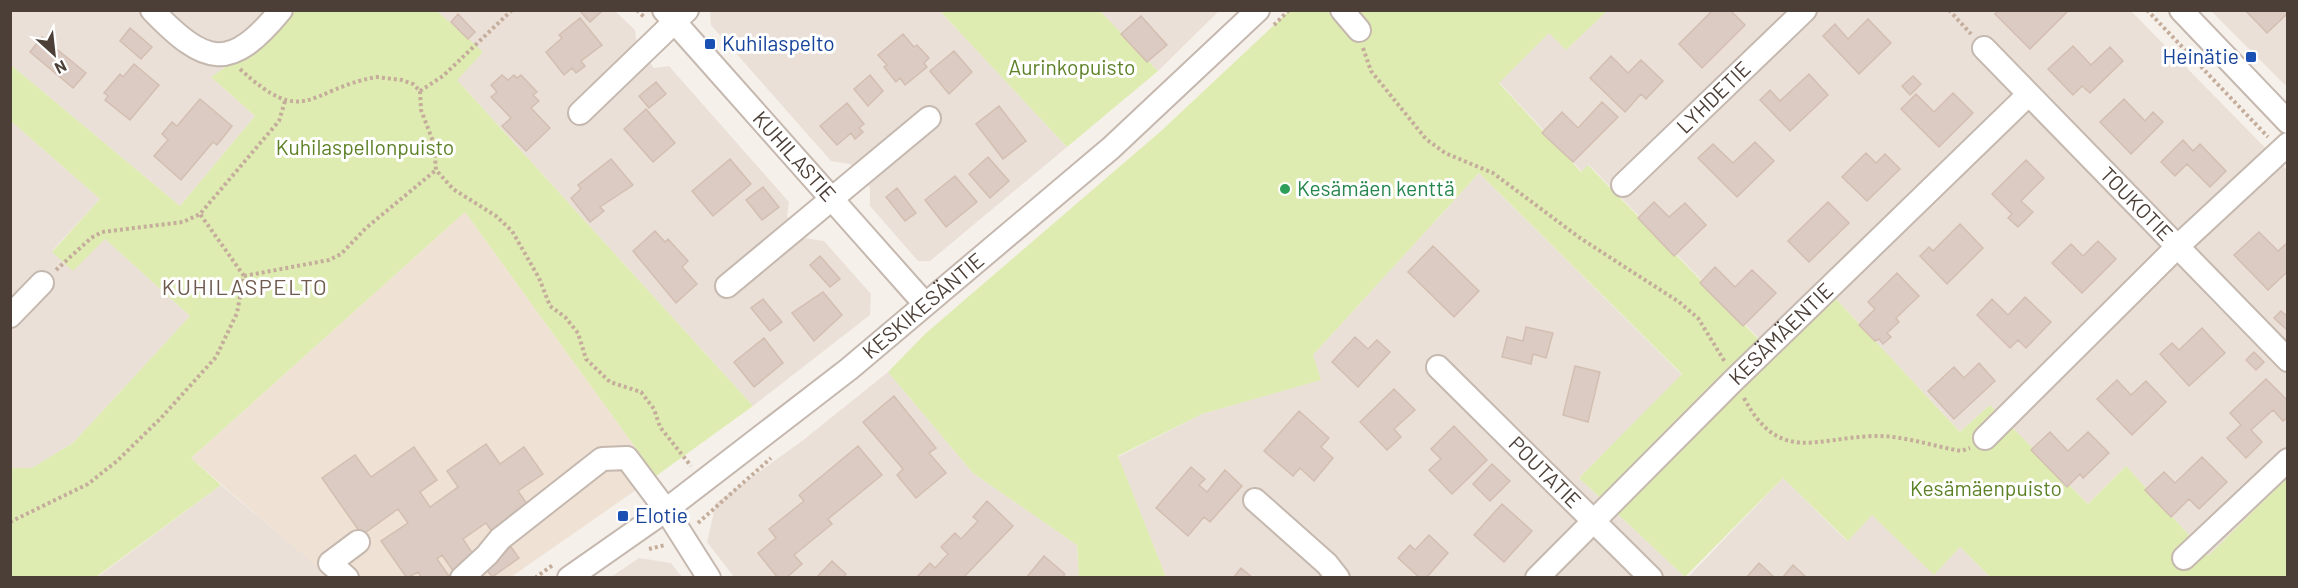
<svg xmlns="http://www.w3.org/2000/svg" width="2298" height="588" viewBox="0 0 2298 588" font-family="Barlow,sans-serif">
<rect width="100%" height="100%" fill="#f6f0ea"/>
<path fill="#eae0d8" d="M10,11H293L269,37L211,77L255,116L180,206L11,65Z
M437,11H615L635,30L637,45L654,68L669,66L789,202L787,216L805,238L824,241L871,294L870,315L753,406L457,80Z
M710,11H940L1067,147L930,261H918L870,206V187L850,164L831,161L711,25Z
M1100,11H1219L1158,71Z
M1607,11H2131L2287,170V478L2208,556L2126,466L2088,504L1990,405L1960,432L1836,299L1776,356L1589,165L1582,172L1499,82L1550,32L1566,50Z
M2211,11H2287V87Z
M12,122L100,199L52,251L105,239L190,316L73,443L32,468H11Z
M1479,173L1682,375L1579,478L1685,577H1166L1118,457L1202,414L1320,380L1313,355Z
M888,372L973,473L1077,545L1079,577H734L707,542L716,503L802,441Z
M1783,478L1847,541L1872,514L1934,574L1960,547L1990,577L1687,578Z
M221,485L330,577L96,578Z
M639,558L671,563L682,577H611Z"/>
<path fill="#efe1d4" d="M465,212L656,476L511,577L330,578L191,458Z"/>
<path fill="#dfecb1" d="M293,11H437L483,52L457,80L753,406L656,476L465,212L191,458L221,485L96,577H11V468H32L73,443L190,316L105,239L73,271L52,252L100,199L12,122L11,124V65L180,206L255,116L211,77L269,37Z
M940,11H1100L1158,71L1067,147Z
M1289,11H1607L1566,50L1549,33L1499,83L1581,172L1588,165L1775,356L1836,299L1960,432L1990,405L2088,504L2126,466L2208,556L2287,478V577H1990L1960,547L1934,575L1872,515L1848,541L1783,478L1685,577L1579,478L1682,374L1479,173L1313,355L1321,380L1202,414L1118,456L1166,577H1079L1077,545L973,473L888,372L925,334L1161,131Z"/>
<path fill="#dbcbc2" stroke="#d3beb1" stroke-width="1.5" d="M579,10H600L601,12L590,22Z
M1713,10H1730L1745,25L1702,68L1679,44Z
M1998,10H2069L2030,49L1995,14Z
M2245,10H2288V13L2267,33Z
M458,14L475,32L468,39L451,22Z
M1141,16L1167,45L1147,62L1121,34Z
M580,18L602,45L581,61L585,66L576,73L572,68L564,75L546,52L562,38L559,35Z
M1868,19L1891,43L1859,74L1823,36L1835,24L1848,39Z
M130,28L152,47L141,59L120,41Z
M903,34L914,47L917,45L929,58L924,63L927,67L905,85L900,78L896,82L884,67L887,65L878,55Z
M42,37L86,73L73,88L30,52Z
M2073,46L2091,65L2110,47L2123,61L2090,93L2082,86L2073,95L2048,69Z
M954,51L972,72L949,94L930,71Z
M1611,56L1628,73L1641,60L1663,81L1646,99L1641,94L1625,112L1590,78Z
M134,64L159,85L130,120L105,100L108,96L104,93L120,74L123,77Z
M1809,74L1828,95L1790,131L1760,100L1770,90L1780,101Z
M502,75L508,80L514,75L517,78L521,75L537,92L533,95L539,101L531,108L550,128L526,151L502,126L511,118L491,97L497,92L491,85Z
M870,75L883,91L868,106L854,89Z
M1913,76L1921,84L1910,95L1902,86Z
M656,82L666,94L649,108L639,96Z
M1953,93L1973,113L1939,147L1901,109L1916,94L1934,112Z
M200,99L232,126L217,145L213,142L181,180L154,156L168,140L162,134L172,122L177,126Z
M2124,99L2145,121L2153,112L2163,122L2131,154L2100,122Z
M1602,102L1618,117L1573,162L1542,133L1562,112L1578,128Z
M847,103L864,124L859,128L863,132L855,139L851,133L837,145L820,126Z
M999,106L1026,141L1003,159L976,124Z
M646,109L675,143L653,162L624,129Z
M2183,140L2193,151L2200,144L2226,171L2210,187L2187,164L2175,176L2161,162Z
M1755,142L1774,161L1737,197L1698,158L1713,144L1733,163Z
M1866,153L1876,163L1885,154L1900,169L1867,201L1842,177Z
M988,157L1009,181L990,198L969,174Z
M611,159L633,185L600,207L604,211L590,222L571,198L581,189L578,185Z
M730,159L751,184L713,216L692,191Z
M2026,160L2044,178L2021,201L2033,212L2018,227L2008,218L2012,214L1992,194Z
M955,176L977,202L946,227L925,200Z
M763,187L779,207L762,220L746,200Z
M897,188L916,213L905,221L886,197Z
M1654,202L1669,217L1685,203L1706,225L1674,256L1638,218Z
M1828,202L1849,223L1809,262L1788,241Z
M1960,224L1983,248L1947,284L1920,256L1929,247L1933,251Z
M655,231L665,242L668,239L688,261L682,267L697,284L676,303L633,251Z
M2259,232L2278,251L2288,242V271L2268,290L2234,255Z
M2098,241L2116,259L2082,293L2052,263L2071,244L2083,256Z
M1433,246L1479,291L1454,317L1408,272Z
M820,256L840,279L830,287L810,265Z
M1715,267L1735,287L1752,270L1776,293L1743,326L1700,283Z
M1897,273L1919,296L1896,318L1899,322L1887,333L1891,337L1883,344L1879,339L1875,341L1859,325L1875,309L1868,302Z
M823,292L842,315L814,341L792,313Z
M2025,297L2051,322L2026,348L2018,340L2010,348L1977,315L1992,299L2008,315Z
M763,299L782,322L770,331L751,308Z
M2281,311L2288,317L2287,330L2274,318Z
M1526,327L1553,333L1546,358L1533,354L1531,364L1502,357L1507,337L1523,341Z
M2202,328L2225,353L2189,386L2160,354L2172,343L2179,350Z
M1355,337L1368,349L1377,340L1390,352L1358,387L1332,362Z
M764,338L783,363L754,387L734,362Z
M2254,352L2264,362L2256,370L2246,360Z
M1979,363L1995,381L1954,419L1928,391L1954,367L1964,378Z
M1575,366L1600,372L1588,422L1563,415Z
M2266,379L2288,401V417L2283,421L2273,410L2251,430L2262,442L2246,458L2227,438L2241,425L2230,413Z
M2117,380L2131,395L2146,381L2166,402L2132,435L2097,399Z
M1394,389L1415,410L1394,429L1401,437L1387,450L1360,422Z
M894,396L936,448L929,453L946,473L916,498L897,475L903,469L863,422Z
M1299,411L1329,438L1321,447L1333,458L1314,481L1300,468L1293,476L1264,451Z
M1454,426L1487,460L1452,494L1429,470L1441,459L1431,449Z
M2050,432L2068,451L2088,432L2109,453L2083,478L2080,474L2067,487L2031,450Z
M486,444L500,464L524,447L543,474L518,491L532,511L495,536L486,523L463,539L477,560L456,575L442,555L437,559L449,576L446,578H422L418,572L407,578L381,541L408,523L398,509L362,535L322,478L355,455L371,477L414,447L437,480L420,492L430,507L458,487L447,471Z
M858,446L882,475L828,519L832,524L794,555L802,564L786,578H778L758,553L776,538L769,529L804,501L799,495Z
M2202,457L2227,482L2199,509L2189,499L2171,517L2145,490L2164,472L2175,483Z
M1492,464L1510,481L1490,501L1473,484Z
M1191,467L1205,479L1199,485L1207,492L1225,470L1242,486L1210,522L1204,517L1188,536L1156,508Z
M987,501L1013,526L963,578H916L930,563L935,568L948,554L941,547L955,533L961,539L978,521L973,517Z
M1502,504L1532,531L1504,562L1474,535Z
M1429,535L1448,553L1426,578H1420L1398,558L1410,545L1415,550Z
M511,547L519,558L492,577L484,566Z
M1044,556L1065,574L1062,578H1026Z
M832,561L846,574L843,578H816Z
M1759,563L1775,578H1746Z
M1793,565L1805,576L1803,578H1782Z
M1241,568L1253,578H1233Z"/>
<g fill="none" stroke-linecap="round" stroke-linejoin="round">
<defs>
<g id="minor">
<path d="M152,10C206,66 230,72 281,10"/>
<path id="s1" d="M664,10L925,304"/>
<path d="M1342,10L1359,30"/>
<path d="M2181,10L2288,122"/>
<path id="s2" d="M1984,48L2288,360"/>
<path d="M580,113L687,10"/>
<path id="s3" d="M1623,185L1805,10"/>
<path d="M727,286L929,118"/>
<path d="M10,316L42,283"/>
<path id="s4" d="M1438,367L1651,578"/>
<path d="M1985,438L2178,246L2288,144"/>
<path d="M1255,500L1327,564L1338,578"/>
<path d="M2184,558L2288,460"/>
<path d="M347,578L330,563L358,542"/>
<path d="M462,578L487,555L500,539L602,459L627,458L666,510L709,578"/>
<path id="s5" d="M569,578L666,510L849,369L1111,148L1258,10"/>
<path id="s6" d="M1537,578L1734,380L2028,95"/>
</g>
</defs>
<use href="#minor" stroke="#c5b8af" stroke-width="26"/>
<path stroke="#c5ad9c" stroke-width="4" stroke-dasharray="3 3" stroke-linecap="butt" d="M637,10L644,17
M1949,10L1971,34
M2147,10L2268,137
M1274,25L1289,10
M1363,48L1371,71L1426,139L1445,153L1493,173L1580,238L1679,302L1698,318L1725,362
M240,69C305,129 307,90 376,77L402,80L413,84L420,91L421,110L434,144L436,170L453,189L496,216L512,231L539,278L550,306L565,317L578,333L586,359L610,382L641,392L654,409L660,427L691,466
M420,91L443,76L512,10
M56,270L91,238L102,232L183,222L200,214L279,121L285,101
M244,276L329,260L341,254L366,228L436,170
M1744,398C1779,464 1815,438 1873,436C1902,435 1932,446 1961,451L1970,448
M10,522L88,484L117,461L161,418L216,357L237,313L244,276L200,214
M698,523L771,458
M649,549L665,545
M535,578L553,565"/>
<use href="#minor" stroke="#fff" stroke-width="22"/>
</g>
<g fill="#1a4fb4" stroke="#fff" stroke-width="2">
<rect x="704" y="38" width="12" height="12" rx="3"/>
<rect x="2245" y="51" width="12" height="12" rx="3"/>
<rect x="617" y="510" width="12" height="12" rx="3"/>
</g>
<circle fill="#2e9e5b" stroke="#fff" stroke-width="2" cx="1285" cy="189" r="6"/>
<g text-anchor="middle" stroke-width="6" stroke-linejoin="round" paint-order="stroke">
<g font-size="21" fill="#164399" stroke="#fff" text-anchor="start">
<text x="722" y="51">Kuhilaspelto</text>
<text x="2239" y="64" text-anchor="end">Heinätie</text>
<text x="635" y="523">Elotie</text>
</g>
<g font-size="21" fill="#5d8126" stroke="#fff">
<text x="1072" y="75">Aurinkopuisto</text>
<text x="365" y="155">Kuhilaspellonpuisto</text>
<text x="1986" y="496">Kesämäenpuisto</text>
</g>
<g font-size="21" fill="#4b3f37" stroke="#fff">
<text dy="7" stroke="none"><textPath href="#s3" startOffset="126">LYHDETIE</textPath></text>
<text dy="7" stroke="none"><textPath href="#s1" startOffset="196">KUHILASTIE</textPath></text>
<text dy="7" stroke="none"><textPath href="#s2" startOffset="218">TOUKOTIE</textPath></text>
<text dy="7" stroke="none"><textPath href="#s5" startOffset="447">KESKIKESÄNTIE</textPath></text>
<text dy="7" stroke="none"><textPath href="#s6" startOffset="345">KESÄMÄENTIE</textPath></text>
<text dy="7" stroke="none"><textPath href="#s4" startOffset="150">POUTATIE</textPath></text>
</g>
<g font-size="21" fill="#27864d" stroke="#fff" text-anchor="start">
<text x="1297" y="196">Kesämäen kenttä</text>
</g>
<g font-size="22" letter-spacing="1.5" fill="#6e5a4e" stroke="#fff">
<text x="245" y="295">KUHILASPELTO</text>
</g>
</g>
<rect width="2298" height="588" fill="none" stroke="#4b3f37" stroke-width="24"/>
<g transform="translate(54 54) rotate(153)" stroke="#ffffff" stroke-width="4.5" paint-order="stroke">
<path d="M0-4.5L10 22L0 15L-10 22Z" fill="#4b3f37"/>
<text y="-9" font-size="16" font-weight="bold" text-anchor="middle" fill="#4b3f37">N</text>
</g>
</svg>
